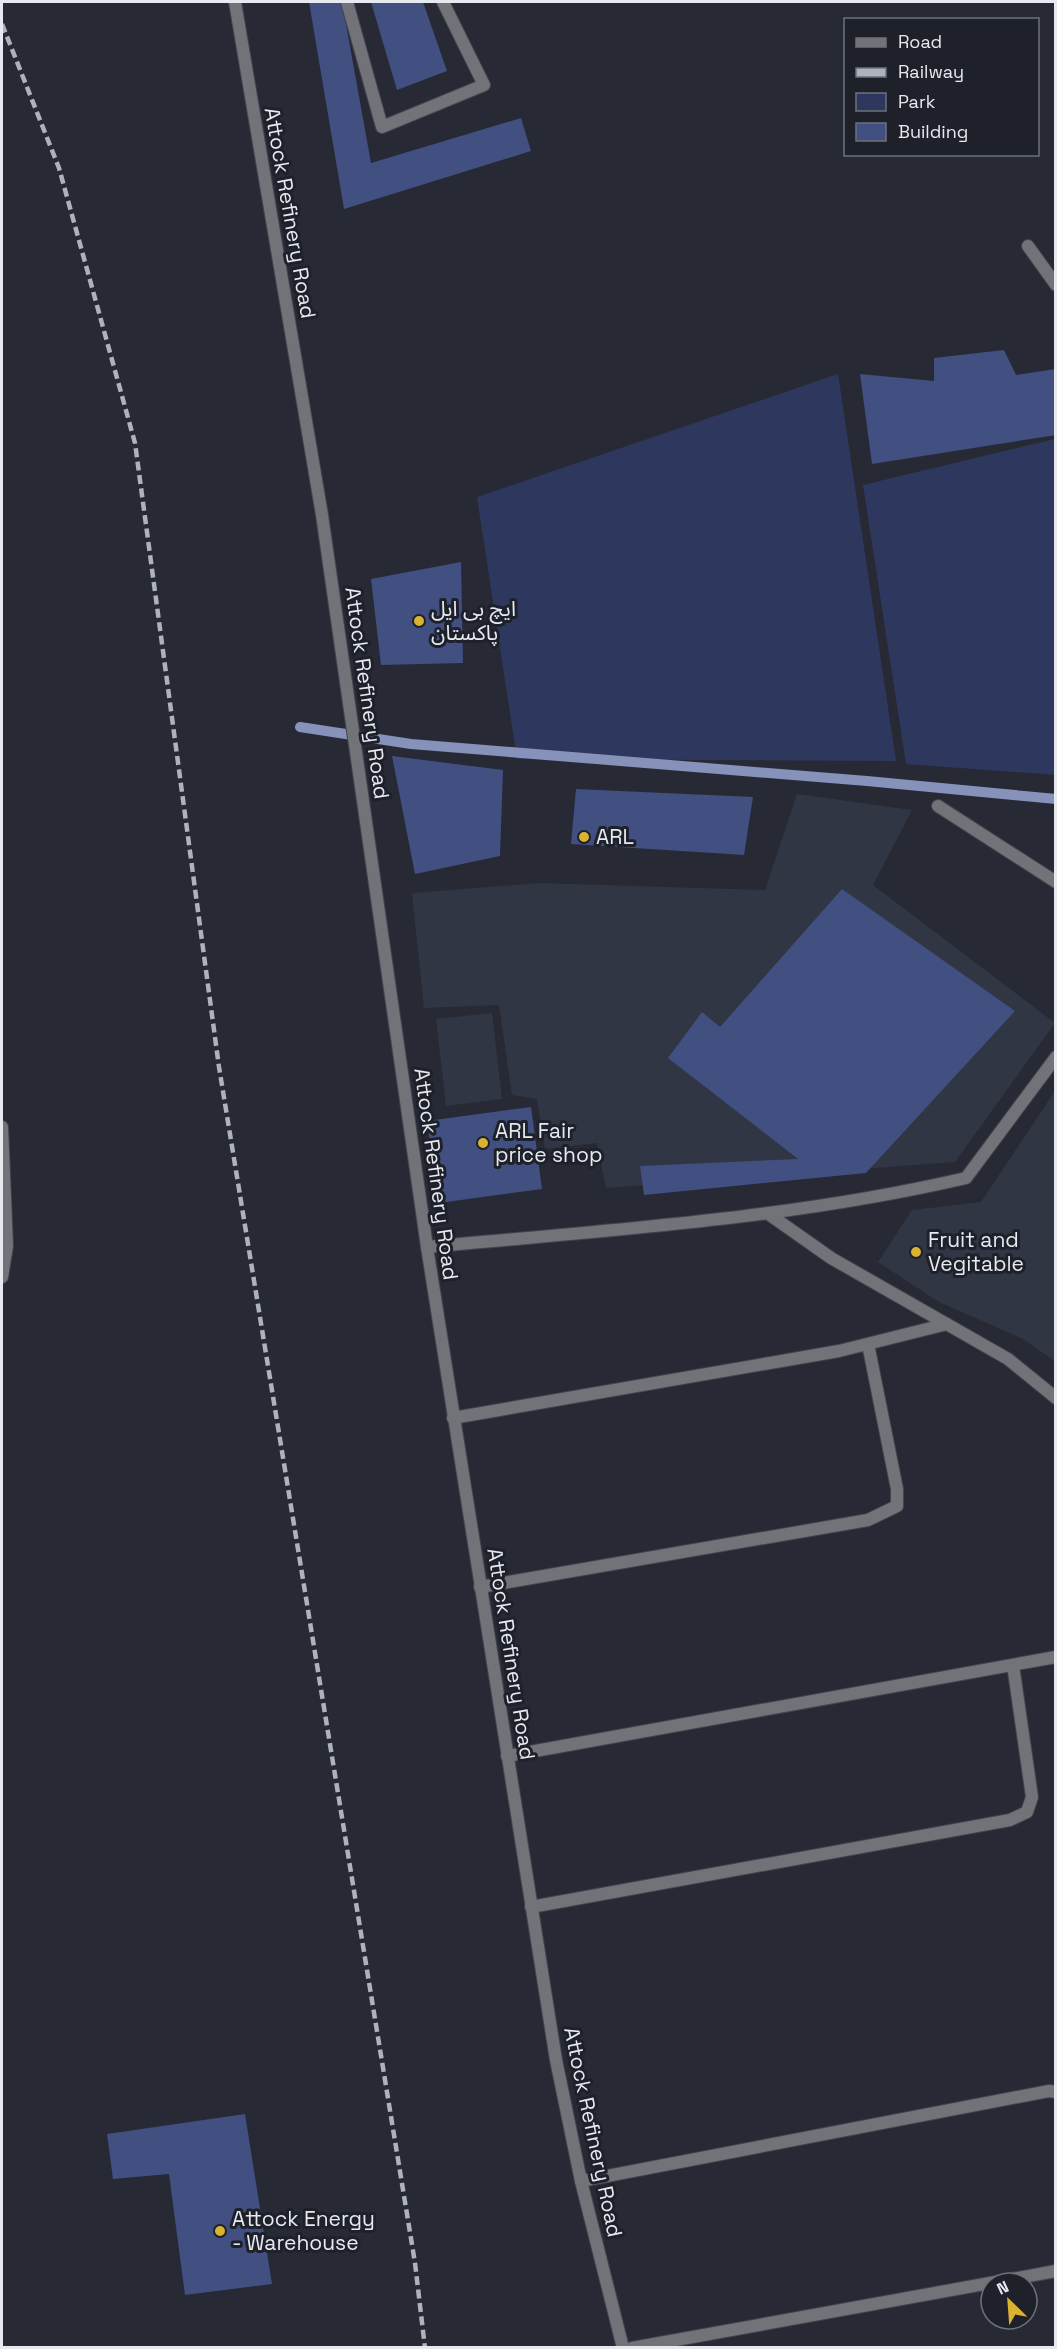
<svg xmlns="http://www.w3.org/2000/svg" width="1057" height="2349" viewBox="0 0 1057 2349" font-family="'Space Grotesk','Noto Sans Arabic',sans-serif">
<rect width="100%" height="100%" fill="#272a34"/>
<path fill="#313644" d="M797,794L912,810L873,885L1055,1023L955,1162L606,1188L597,1143L545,1149L537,1099L512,1095L499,1005L424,1008L412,893L540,883L765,890Z
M492,1013L502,1099L446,1106L436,1019Z
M1055,1091V1361L1023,1339L939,1302L878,1262L912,1210L981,1202Z"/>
<path fill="#2e385e" d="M838,374L896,761L517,759L477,497Z
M1055,439V775L906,764L863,485Z"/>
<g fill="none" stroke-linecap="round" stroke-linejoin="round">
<path stroke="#8692b9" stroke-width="10" d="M300,727L411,744L867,781L1056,799"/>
</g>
<path fill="#414f81" d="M309,2H342L371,163L521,118L531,151L344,209Z
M371,2H423L447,71L397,90Z
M1004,350L1016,375L1056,369V435L872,464L860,374L934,381V358Z
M461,562L463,663L381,665L371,579Z
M392,756L503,770L500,856L415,874Z
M576,789L753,797L744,855L571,844Z
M842,889L1015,1011L866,1173L644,1195L640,1166L798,1159L668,1058L702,1012L720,1027Z
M531,1107L542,1189L439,1203L427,1121Z
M245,2114L272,2284L185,2295L169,2174L113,2179L107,2134Z"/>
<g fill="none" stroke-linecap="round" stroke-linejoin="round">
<defs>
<path id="service" d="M347,2L382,127L484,85L443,2
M1028,246L1056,285
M2,1127L7,1246L2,1277"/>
<path id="minor" d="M938,806L1056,882
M770,1215L831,1258L1008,1359L1056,1398
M427,1247C607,1230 790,1219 966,1178L1056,1057
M453,1418L839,1351L947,1324
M480,1587L868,1520L897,1506V1489L868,1344
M507,1756L1056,1657
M531,1907L1010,1820L1027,1812L1032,1797L1013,1665
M581,2181L1049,2091L1056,2092
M632,2348L1056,2271"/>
<path id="tertiary" d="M235,2L322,515L427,1247L556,2060L581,2181L623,2348"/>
</defs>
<use href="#service" stroke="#42454e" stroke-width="14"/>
<use href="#minor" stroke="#42454e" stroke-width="14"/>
<use href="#tertiary" stroke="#42454e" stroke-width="14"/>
<use href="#service" stroke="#717378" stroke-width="12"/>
<use href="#minor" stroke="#717378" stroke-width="12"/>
<use href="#tertiary" stroke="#717378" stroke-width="12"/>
<path stroke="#afb2ba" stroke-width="4.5" stroke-dasharray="9 4.5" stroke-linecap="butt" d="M2,24L59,168L135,443L219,1067L415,2263L425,2348"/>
</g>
<g fill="#dab333" stroke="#1e212a" stroke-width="2">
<circle cx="419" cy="621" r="6"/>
<circle cx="584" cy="837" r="6"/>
<circle cx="483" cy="1143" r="6"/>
<circle cx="916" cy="1252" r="6"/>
<circle cx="220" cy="2231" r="6"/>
</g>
<g text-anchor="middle" stroke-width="6" stroke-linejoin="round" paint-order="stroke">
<g font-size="21" fill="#e7e9f0" stroke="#1e212a">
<text transform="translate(290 213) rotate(80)" y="7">Attock Refinery Road</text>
<text transform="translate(367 693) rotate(82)" y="7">Attock Refinery Road</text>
<text transform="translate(436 1174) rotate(82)" y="7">Attock Refinery Road</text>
<text transform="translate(511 1654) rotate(81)" y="7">Attock Refinery Road</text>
<text transform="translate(593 2132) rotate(78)" y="7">Attock Refinery Road</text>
</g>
<g font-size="21" fill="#e7e9f0" stroke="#1e212a" text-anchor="start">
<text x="431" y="616">ایچ بی ایل<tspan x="431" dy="24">پاکستان</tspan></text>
<text x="596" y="844">ARL</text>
<text x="495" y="1138">ARL Fair<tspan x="495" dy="24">price shop</tspan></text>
<text x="928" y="1247">Fruit and<tspan x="928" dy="24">Vegitable</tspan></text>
<text x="232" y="2226">Attock Energy<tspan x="232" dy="24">- Warehouse</tspan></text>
</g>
</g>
<rect width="1057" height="2349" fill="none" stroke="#e7e9f0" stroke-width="6"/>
<rect x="844" y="18" width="195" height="138" fill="#1e212a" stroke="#6e7179" stroke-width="1.5"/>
<rect x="856" y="38" width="30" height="9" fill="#717378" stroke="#6e7179" stroke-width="1.5"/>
<text x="898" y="48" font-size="18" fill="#e7e9f0">Road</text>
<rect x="856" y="68" width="30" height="9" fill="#afb2ba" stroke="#6e7179" stroke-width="1.5"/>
<text x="898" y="78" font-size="18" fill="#e7e9f0">Railway</text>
<rect x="856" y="93" width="30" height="18" fill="#2e385e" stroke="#6e7179" stroke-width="1.5"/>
<text x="898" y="108" font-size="18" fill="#e7e9f0">Park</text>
<rect x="856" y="123" width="30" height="18" fill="#414f81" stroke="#6e7179" stroke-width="1.5"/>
<text x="898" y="138" font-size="18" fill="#e7e9f0">Building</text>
<g transform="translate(1009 2301) rotate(335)"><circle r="28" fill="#1e212a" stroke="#6e7179" stroke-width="1.5"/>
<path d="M0-4.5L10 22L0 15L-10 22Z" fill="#dab333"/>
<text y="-9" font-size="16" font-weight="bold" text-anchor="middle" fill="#e7e9f0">N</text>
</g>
</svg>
